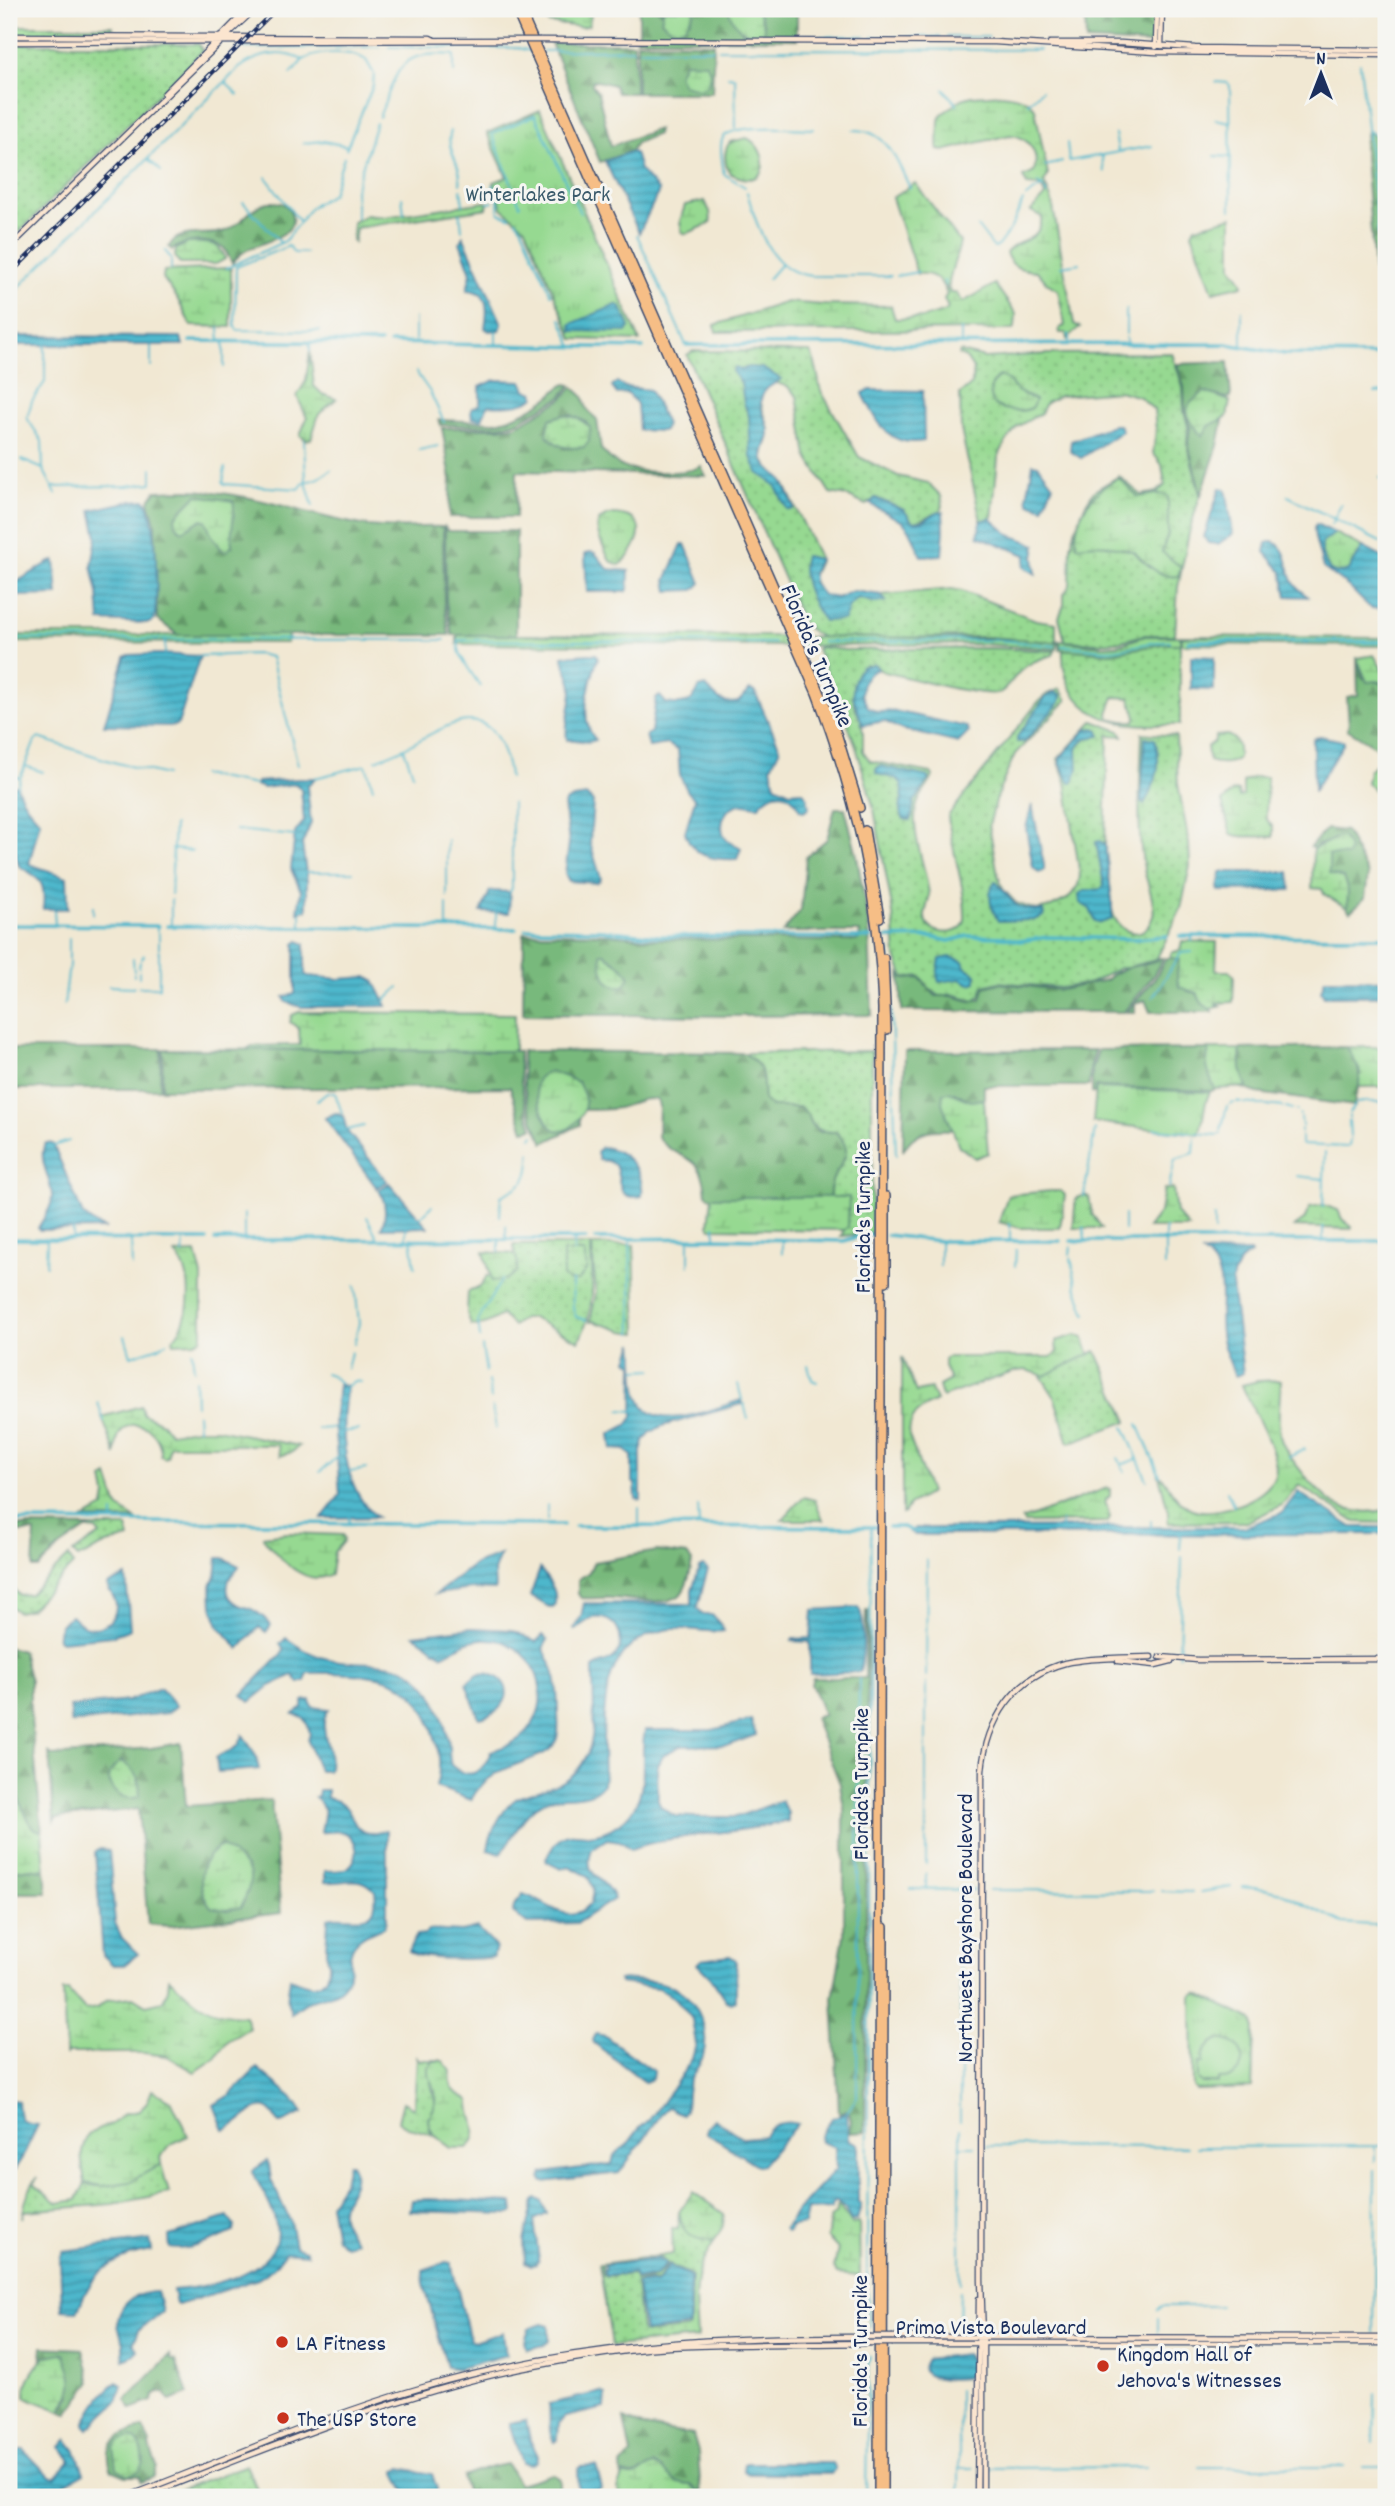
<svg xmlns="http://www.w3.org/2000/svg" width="1395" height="2506" viewBox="0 0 1395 2506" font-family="Dekko,sans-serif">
<defs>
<pattern id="grass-dots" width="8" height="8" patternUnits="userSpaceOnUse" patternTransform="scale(1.75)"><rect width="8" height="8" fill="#96d991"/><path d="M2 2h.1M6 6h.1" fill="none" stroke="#81bb7f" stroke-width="1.8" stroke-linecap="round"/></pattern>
<pattern id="forest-firs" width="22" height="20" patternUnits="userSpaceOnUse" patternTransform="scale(1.75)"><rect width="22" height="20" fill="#78b97b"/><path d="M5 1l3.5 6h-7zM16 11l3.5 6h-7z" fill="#629768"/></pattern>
<pattern id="wetland-marsh" width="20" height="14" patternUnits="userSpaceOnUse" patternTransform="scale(1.75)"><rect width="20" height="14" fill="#96d991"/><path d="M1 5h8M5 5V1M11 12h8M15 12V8" fill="none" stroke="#81bb7f"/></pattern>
<pattern id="park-tufts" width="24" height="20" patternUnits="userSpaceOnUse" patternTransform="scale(1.75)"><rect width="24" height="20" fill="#96d991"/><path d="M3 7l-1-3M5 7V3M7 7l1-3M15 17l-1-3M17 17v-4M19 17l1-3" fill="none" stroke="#81bb7f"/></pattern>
<pattern id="water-rules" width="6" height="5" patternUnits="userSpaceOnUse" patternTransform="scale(1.75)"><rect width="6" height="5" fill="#4eb7cc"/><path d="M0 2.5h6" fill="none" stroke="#4095a9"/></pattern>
</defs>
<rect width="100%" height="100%" fill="#f6f6f2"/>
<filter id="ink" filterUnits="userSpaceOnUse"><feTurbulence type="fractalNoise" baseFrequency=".0143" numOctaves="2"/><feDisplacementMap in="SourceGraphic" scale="14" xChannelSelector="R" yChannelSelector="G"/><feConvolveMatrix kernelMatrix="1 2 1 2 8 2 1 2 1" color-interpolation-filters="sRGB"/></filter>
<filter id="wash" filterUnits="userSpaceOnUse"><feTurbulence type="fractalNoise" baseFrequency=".00686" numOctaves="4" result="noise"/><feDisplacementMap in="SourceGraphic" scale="28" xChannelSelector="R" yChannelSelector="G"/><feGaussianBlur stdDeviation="1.57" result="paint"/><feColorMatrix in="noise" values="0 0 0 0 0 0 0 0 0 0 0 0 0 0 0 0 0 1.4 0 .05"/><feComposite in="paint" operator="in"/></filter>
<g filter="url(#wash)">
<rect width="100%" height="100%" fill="#f1e8d3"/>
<path fill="url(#grass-dots)" stroke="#588478" stroke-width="2" fill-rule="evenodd" d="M9,26H113V35H9Z
M9,44H199L202,51L9,242Z
M693,351L810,352C818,364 817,377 821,391L859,457L898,476L928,483L941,496L943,506L941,511L916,522L912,521L904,510L876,498L866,505L847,496L830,493L807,456L797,396L788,387L775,382C748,397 768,412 769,432C769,445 759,451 766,464C770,472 779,476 785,485L817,553L819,561L812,577L818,592L827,597L837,598L853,591L881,595L952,589L962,591L1036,620L1056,623V642L988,637L824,638L813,633L804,625L687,355Z
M960,352L985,358L1049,354L1172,353L1183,388L1184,411L1188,427L1187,443L1200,495L1189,533L1178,587L1175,635H1144L1117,642L1098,643L1065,641L1059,617L1064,605V594L1070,585L1071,546L1076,527L1085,505L1094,491L1119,476L1141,495L1157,492L1165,485L1162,465L1153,453L1156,430L1154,410L1140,397L1119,391L1059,396L1046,403L1041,413L1017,427L1005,443L998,458L992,519L981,521L961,430L960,394L971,385L974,370L966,358L959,355Z
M1162,644H1180V725C1141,725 1100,729 1075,695C1065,681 1062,667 1063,649L1110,653ZM1114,697L1130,698L1136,717L1135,721H1123L1109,718L1108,713Z
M821,647L845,650L992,648L1055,651L1053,655C1039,659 1026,663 1016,676C1011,681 1007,688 1001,692C988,700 903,676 884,672L878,669L876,665H865L853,685L854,706L861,720L863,732V751L870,761L931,773L933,776C929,788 918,795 916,809C911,834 926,868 929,894C930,904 920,916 928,925C938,937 966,935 965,917C965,883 951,850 948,816L1039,701L1047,694L1060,689L1067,700L1015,754L999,791L989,825L998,875L1003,889L1016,903L1036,910L1051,907L1069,898L1078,885L1080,876L1066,782L1058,759L1093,721L1120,731L1123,736L1108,735L1105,844L1112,901C1109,929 1143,948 1153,916C1156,907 1148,884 1145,874C1135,827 1141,780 1142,733L1176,736L1178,784L1189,843L1190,866L1181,909L1156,960L1135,965L1129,968H1119L1091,983L1061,988L999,982L983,986L981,995L975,1000L952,994L940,996L931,990L920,976L904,978L896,957L893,913L874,809L855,743L817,649Z
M872,1051V1233L841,1236L844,1230L848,1197H830C829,1182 832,1175 842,1165L836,1132C813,1132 811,1125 799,1107H772L763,1100C761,1076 766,1068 744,1053Z
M514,1245H590C594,1280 595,1310 579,1341L532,1318H523L513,1326L502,1315C492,1320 482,1328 471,1325L467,1313L468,1292L482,1285L487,1276L505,1280L517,1272Z
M592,1245H634L637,1333L623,1331L593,1321L590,1322L596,1293Z
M1096,1351L1128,1421L1069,1443L1054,1396L1041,1376Z
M89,1527H127L129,1538L107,1544L78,1558L73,1553L100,1535L96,1530L88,1529Z
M69,1556L73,1565L30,1609L18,1612L9,1606V1584L19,1595L30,1594Z
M417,2057L419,2060H441L436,2061C434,2066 431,2073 431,2079C431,2097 442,2101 428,2118L430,2131L443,2141C426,2128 412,2133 398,2121L403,2102L414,2108Z
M161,2164L169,2193L113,2204L24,2211L22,2218C24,2204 28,2189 37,2177L34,2184L58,2203L77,2200L85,2183C109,2193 141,2176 161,2164Z
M679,2212C683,2237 690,2238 714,2242C710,2250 704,2258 701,2266C692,2288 696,2315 697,2338L612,2346L599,2264L673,2254L672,2228L678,2229ZM657,2257L661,2258L667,2265C657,2277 651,2279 636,2281L633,2274L607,2277L603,2275L602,2266L605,2264ZM669,2265L691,2275L690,2326L687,2329L644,2333L641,2331L636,2284L651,2280L656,2282Z
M246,2465L260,2497H162Z"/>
<path fill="url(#forest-firs)" stroke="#4a746c" stroke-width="2" fill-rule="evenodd" d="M639,9H664L661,13L690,20L693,13L692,9H728L743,33L764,25L757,9H797V39H636L639,32Z
M1085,9H1155V44L1086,41Z
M637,42L714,43L712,93H637Z
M551,43H634L635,93H617L614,85L593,80L592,85L598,93L611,146L658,129L657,134L636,143L630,152L600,162Z
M1367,131L1386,141V225L1384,229L1386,301H1379L1374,270L1364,144Z
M267,202C274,202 283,201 288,208C306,234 265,241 249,249C242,252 237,257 232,263L224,248C209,239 186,239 172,250L169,247C178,227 207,238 225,231C241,225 250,207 267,202Z
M1228,362L1231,397L1227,398L1205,393C1179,408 1186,415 1202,435C1208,426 1212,421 1223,420L1218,446L1201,495L1188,443L1190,427L1185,411L1184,387L1177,364Z
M567,384L571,385L561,397L515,423L499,426L441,425L439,420L495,422C513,419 534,408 549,397C556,392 558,386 567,384Z
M573,387L583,396L587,409L597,420L601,449C607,456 614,463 623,467C639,473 687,475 701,466L706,476L517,471L516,517H449L451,479L442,428H499L516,426L562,399ZM563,415H571L586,422L589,441L584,447L564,448L550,419Z
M188,490C251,492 301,514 362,525C387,530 416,526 443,527L444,603L449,635H178L157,619L155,523L149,501L156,491ZM197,495L233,514L230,536L232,545L206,520L202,519L186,529H179L175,517Z
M445,527L448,531H516V635H452L446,602Z
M1357,659L1363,678L1386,684V753L1347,729L1349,725L1347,697L1358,695Z
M835,808H845L856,851L869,926L872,1015L730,1016L523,1014L524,933L608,934L654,939L856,941L859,939L860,932H783L801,910L806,857L827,839Z
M1326,829L1345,831L1368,875L1365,898L1350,912L1347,908L1348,891L1343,878L1329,874L1328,861L1332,841L1319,845L1313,849L1310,847Z
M1159,958H1163L1153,976L1124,1012L902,1011L900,974L904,979L920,978L936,996H952L971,1001L981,999L984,987L999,983L1061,990L1106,980C1114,969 1142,964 1157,961Z
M1166,958H1179L1177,977L1188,991L1197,993L1203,1004L1212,1008L1213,1012H1150L1145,1000L1135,1004V1012H1127L1155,978Z
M1347,1047C1358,1061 1362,1074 1358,1089C1356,1097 1353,1098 1355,1106L1257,1093L1242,1088L1247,1086L1241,1070L1240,1049Z
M9,1049H161L160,1089H9Z
M163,1049L519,1051C519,1079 523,1102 533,1128L524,1130L510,1087L162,1089Z
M1210,1049C1204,1063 1209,1077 1216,1089L1211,1091L1096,1087L1095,1093H1092V1070L1098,1050Z
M1095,1050L1090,1070L1089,1086H984V1099L971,1101L954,1092L946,1114L953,1130C931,1129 914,1130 903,1151L905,1051Z
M522,1051L744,1053C768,1070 761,1074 764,1100L772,1107H799L809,1116L811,1125L820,1132H836C863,1159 827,1167 830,1197L711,1198L706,1194C703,1149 676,1163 658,1137L659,1106L657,1100C642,1096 632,1105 618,1108C607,1110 595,1110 584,1110L585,1103L561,1131L580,1118V1125L544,1143C527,1113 522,1085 522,1051Z
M16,1526L89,1527L60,1547L38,1568H33L35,1532H16Z
M657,1551L687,1555L692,1561C691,1571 687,1589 679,1596C666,1606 630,1599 614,1598C603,1597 592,1599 581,1598L578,1594V1580L589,1572L594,1562Z
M866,1610H868L865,2132L849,2133L851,2121L849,2112L847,2110L839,2113L833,1998L844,1935V1808L840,1784L814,1718L824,1715L811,1684L813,1678H865Z
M9,1647L22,1651L30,1681V1709L42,1832L32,1827L15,1792L9,1784Z
M181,1743L186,1806L271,1800L281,1913L170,1926L148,1924L138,1809L56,1818L54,1821L49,1753L52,1756L151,1748ZM222,1846L248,1869L241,1907L226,1910Z
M28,1868L45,1870L47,1893H9V1872Z
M42,2347L83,2349L91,2383L68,2413L61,2411L71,2395L44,2357L41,2360Z
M170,2355L171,2359L176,2361L188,2394L170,2401L165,2393L159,2392L154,2396L153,2401L131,2409L126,2400Z
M624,2419L644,2427L693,2435L698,2452L701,2497H697V2491L691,2485C676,2485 671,2480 661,2469L649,2467C640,2475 636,2479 624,2474L622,2477L621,2466L631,2454Z
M143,2428L150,2442L149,2446L157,2467L154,2477L142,2482L139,2476H126L112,2470C101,2443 120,2433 143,2428Z
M507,2464L519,2484L553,2474L560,2479V2497H524L515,2489L499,2493L495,2497H467L463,2477L488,2468Z"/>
<path fill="url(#wetland-marsh)" stroke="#588478" stroke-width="2" d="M542,9H592L589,25L582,27L548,23Z
M664,9H692L694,12L684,28C673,30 669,28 661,20Z
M728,9H757L764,25L763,35C744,36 734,27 728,9Z
M684,62L706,63L710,71L708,85L699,89L683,85L678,75Z
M1003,94C1018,97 1027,97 1035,109L1048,175L1044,183L1046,187L1042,189L1040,186L1027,185L1023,177L1033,173C1041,155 1029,136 1010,135L943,151L938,149L939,120L941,115L962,99L972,96Z
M747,138C772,151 769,194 730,173C724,164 723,151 730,142Z
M915,183L960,242C958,255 948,276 949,286L944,288C939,277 929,273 917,274L892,198Z
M1047,189L1052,201L1074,324L1080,327L1067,339L1066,333H1060L1059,329L1065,325L1058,290L1047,283L1037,271C1022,270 1011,268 1006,253C1021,235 1038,246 1042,217L1031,211L1045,196L1043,191Z
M705,201L710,212L711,223L686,234L682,233L680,221L685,205Z
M485,202L488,203L487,208L356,228L354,242L352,240L353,222L366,215L385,217Z
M1232,217V265C1233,273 1241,274 1243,285L1213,292L1192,233L1195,227Z
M188,243C204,243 221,240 225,259L216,264H180L175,256L176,249Z
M227,268L231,269V327L191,326L177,298L163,278L164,271Z
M995,284L1016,314L1015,327L1013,330L716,332L715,325L787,302L823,305L891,306L895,319L923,318L946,311L948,308L944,299L947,294L945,290L949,289L950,293H956L963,302Z
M310,351L314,386L322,394L336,399L319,414L311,439L306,440L300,435L307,418L297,396L306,381Z
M1000,376L1008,380L1017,391L1035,400L1032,408C1021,413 1002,411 992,403C989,393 990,381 1000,376Z
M1205,392L1230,401L1227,417L1210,425L1202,436C1186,415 1178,408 1205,392Z
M563,415L578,418L590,427L589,441L584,447C568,449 558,448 547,435L550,419Z
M1116,479H1120L1138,497L1157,494L1166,495L1168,497V534L1162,552L1181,567L1178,576C1163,579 1150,567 1140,558C1135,554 1138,553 1132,551C1110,545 1100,542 1077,546C1071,519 1093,491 1116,479Z
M197,495L233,501C237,515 229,530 232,545L227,551L222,550L211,534L206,520L202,519L182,531L176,525L175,517Z
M615,514C622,515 632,516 637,523C645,535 629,558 620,565L610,561C603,545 583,517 615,514Z
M1335,533L1363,547L1349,570L1337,574L1330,571L1322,555V543Z
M9,635H288L287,643L9,642Z
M457,635L781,636L790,637L794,646L457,644Z
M1145,636H1180V644H1162L1110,653L1060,649V641L1104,646L1118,645Z
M1182,636L1386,638V646L1182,644Z
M798,637L1021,639L1056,643L1058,641L1057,649L981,644L802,646Z
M1374,655L1386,676V684L1377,681L1367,682L1357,658Z
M1227,735C1238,739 1239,747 1238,758C1231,765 1218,764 1209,761L1207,747L1214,742L1216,736Z
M1374,765L1386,767V801L1367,783L1369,771Z
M1254,777H1267L1266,819L1273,827V837C1259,835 1243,839 1231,834L1222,802L1232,792L1238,791L1239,797L1243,796V782Z
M1338,837H1342C1347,843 1351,849 1347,856L1329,855V874L1343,878L1348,891L1347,908L1324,894L1322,889L1312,888L1313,849Z
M1182,941L1217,942L1216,971H1229L1234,975L1233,1002L1216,1003V1006H1223L1210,1009L1203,1004L1197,993L1179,987L1177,977L1179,959L1170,958L1171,953L1180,950Z
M601,953H605C614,963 624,964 630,977L624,986C604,989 601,970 601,953Z
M299,1012L515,1014L514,1051L247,1049L252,1046L300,1045L299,1029L290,1022L292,1015Z
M1347,1047H1379L1386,1059V1087H1359L1360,1071Z
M1210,1049H1240L1241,1070L1247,1087L1215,1089C1209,1075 1203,1064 1210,1049Z
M550,1071L578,1082C581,1089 586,1096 585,1103C585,1115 569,1135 556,1130C545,1126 532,1090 537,1081C539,1075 545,1074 550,1071Z
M949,1092L971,1101L984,1099L988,1153L975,1158L959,1146L942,1103L943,1093Z
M1164,1189H1173L1176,1213L1189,1228H1148L1160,1212Z
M1051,1191H1061L1065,1195L1060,1228H1020L999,1222L1008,1195Z
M1084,1195L1089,1197L1092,1214L1102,1228H1073L1076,1198Z
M712,1197H849L848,1227L844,1230L711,1228L709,1225Z
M1323,1205L1338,1210L1342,1219L1352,1227L1351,1229L1294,1227L1304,1220L1310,1207Z
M484,1252L515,1254L518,1263L517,1272L505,1280L492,1281Z
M563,1252H584L587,1269L578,1281H568L563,1276Z
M196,1253L202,1276V1338L195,1342L174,1343L173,1339C192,1318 195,1275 175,1254Z
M1076,1335L1083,1338L1090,1354L1045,1376L1026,1370L1016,1371L942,1397L939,1386L950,1380L944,1367V1359L947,1357H1051L1057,1353L1056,1341Z
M902,1357L916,1392L931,1389L936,1401C920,1409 909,1415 909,1436L930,1493L909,1505L905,1513L902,1514Z
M1281,1380C1280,1398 1277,1418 1280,1435C1283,1454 1322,1498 1338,1506C1354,1513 1370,1513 1386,1510V1523L1355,1522L1299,1485L1282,1505L1247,1522L1168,1523V1510L1159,1476L1163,1478C1171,1490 1178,1503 1192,1509C1214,1518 1276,1498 1276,1469C1276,1448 1250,1406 1242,1385L1258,1381Z
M141,1406L143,1414L162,1423L170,1433L195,1429H218L299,1446L292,1452L280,1456L278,1445H170L167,1457L164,1458L161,1456C162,1431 134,1413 120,1433C116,1439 116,1449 116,1455L102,1417Z
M108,1476L118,1507L135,1519H84L104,1507L106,1495L103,1479Z
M1107,1488L1110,1489V1496L1105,1501L1110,1518L1108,1522L1024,1523L1022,1520Z
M803,1497L815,1500L823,1520H782Z
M288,1533L343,1535L344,1540L334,1552L331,1574C306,1589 277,1556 263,1538V1536Z
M122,1761C135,1771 142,1781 139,1797C115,1804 95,1776 122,1761Z
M9,1784L15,1792L32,1827L42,1832L45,1870L28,1868L9,1872Z
M222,1846C250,1869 259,1871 241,1907L226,1910L211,1907C195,1888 198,1856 222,1846Z
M169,1978C194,2002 209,2016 245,2016L249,2028L228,2041L214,2059L195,2072L167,2056L144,2053H67L66,2056L63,1991H68L85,2010L97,2008L107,2000L133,1997L146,2005L163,2001L168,1989Z
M443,2061L451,2071C449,2089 453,2092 468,2099L470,2102C470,2122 483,2130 468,2148H451C440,2140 429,2133 428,2119C438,2106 438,2088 428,2075V2067L434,2061Z
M152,2090L172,2102L188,2136L172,2143L160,2157L161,2164L129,2182L103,2186L85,2183C82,2163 78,2155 88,2134L112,2124L124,2114L139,2111L147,2103Z
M693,2192L724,2214L723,2226L714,2242C690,2238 683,2237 679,2212Z
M838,2205L852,2224L859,2223L860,2276L837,2274L834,2268L838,2249L827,2237C831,2227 825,2220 836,2213Z
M62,2353L65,2355C75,2380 76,2387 61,2411L25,2397C24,2382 35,2368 44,2357Z
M131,2437C142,2441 143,2454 144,2464L139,2472L129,2475L117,2468L114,2448L119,2441Z
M654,2465C670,2473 669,2484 691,2485L697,2491V2497H619L618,2489L624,2474C639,2481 641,2469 654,2465Z"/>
<path fill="url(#park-tufts)" stroke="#588478" stroke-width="2" d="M540,110L640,341L573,339L526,228L502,208L494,182L507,177L487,133Z
M1096,1088L1210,1092C1202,1106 1205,1120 1199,1134L1093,1122Z
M1197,1993L1252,2020L1254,2026L1252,2088L1196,2090L1193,2087L1192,1996Z"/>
<path fill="#96d991" stroke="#588478" stroke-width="2" d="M1217,2040C1250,2037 1251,2081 1218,2079V2083H1202L1198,2080V2063H1203C1202,2052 1207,2045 1217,2040Z"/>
<path fill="url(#water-rules)" stroke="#347395" stroke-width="2" d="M630,152L635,153L640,170L659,191L639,233L605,161Z
M463,236L502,324L500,330L489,331L485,328C488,311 490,291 467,290L471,273L460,242Z
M616,305L620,306L630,327L627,332L572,331L571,324Z
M9,336L181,337L183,345H9Z
M749,367L762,368L781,379C775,384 766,386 762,396C757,409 768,419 769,432C769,444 759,451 765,463C768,471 776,472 780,478C786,485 790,498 794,507L792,510L787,509L775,485L758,473L751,457L749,416L744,403L741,383L732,371L735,368L741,370Z
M495,380L522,381L526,390L534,393L535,397C521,407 504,406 488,405L482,419L472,418L471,409L480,404V387Z
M617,382L625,387L650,390L666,424L664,431L639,430L637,404L627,393L617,394L612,387Z
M869,390L923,391L924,441C888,448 878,422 864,396L863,393Z
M1113,425H1119L1122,431L1081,458L1070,451L1071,441Z
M1033,464L1038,465L1053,485L1043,508L1029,503L1027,498Z
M1220,488L1225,489L1227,494L1233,534L1218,544L1208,543L1204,537Z
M875,498L904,510L912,521L916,522L923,521L939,511L943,512L944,530L942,555L921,556L911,532L903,522L870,504Z
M145,500C158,516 158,598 154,620L149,623L100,621L98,593L92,566L97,536L91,510L131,501Z
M990,518L1010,535L1036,545L1034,557L1036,574L1024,567L1026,555L978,536L981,521Z
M1316,524L1335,533L1322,543V555L1330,571L1337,574L1349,570L1363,547L1386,559V609L1370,608L1349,587L1323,568L1315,538L1314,528Z
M1273,541C1289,550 1286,566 1293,581C1296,588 1303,592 1308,597L1287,596L1282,572L1265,552L1267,543Z
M682,544H685L701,583L694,590L668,591L666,580Z
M590,552L595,553L608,569L629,571L628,590L625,592H587L585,554Z
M805,556L819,559L813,572V582L823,595L837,598L853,591L881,595L886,601L875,603L858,598L849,606L844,620L824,621C812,606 798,574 805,556Z
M55,561L58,595L13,596L11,589L15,583L50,562Z
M159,654L200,656L178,724L173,726L104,725L125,657L129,655Z
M590,654H596L598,658C590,682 577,720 596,740C587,745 577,738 567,740C564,723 572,707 572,689C572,677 563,668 563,656Z
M1191,656L1214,657V690L1191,689Z
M874,664L878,669L870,673L863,682L861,694L868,707L878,712L895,711L967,727L969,732L958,743L900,729L884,721L863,725C855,703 846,690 861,667Z
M706,686C716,698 722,705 738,702L750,690L755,692L780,748L771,767L775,785L790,792L802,791L807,796L809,808L805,811L800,810C791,789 773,788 759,806C752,806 744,802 737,805C723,809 718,827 726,839C729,843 737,845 741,848L737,859C713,860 693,858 685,832L695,799L688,792L680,776L678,750L667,744L649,747L646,735L651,732L656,698L660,696L666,703C682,706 693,704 699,688Z
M1055,692L1061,695L1060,702L1024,742H1017V737L1045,698Z
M1094,728L1099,731L1100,736L1086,738L1079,745L1077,750L1078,770L1073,782L1070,783L1060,763V758L1087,729Z
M1320,736L1344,741V743L1314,790L1313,739Z
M1145,737L1155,739C1162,766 1157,782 1144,804L1141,801Z
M880,766L929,777V780L914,802L911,820L904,819L900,812C900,801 909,784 895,778C888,776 883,777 877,773L876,769Z
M315,778L307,787L311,823L302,844L307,880V910L298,912L301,891L291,869L295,833L304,821L301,789L296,784L263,788L255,785L257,782Z
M14,785L17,786C22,802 29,809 40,821L29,864L67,877L68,909H43C46,882 41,879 19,866C13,847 4,803 14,785Z
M587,796L593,802L590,842L601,879L597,883L569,881L565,874L569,843L564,805L565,802L573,798Z
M1032,805L1044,865V870L1039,873L1033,867L1026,828Z
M1100,841L1105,844L1112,901V919L1101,923L1095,921L1090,909L1080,903L1079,894L1084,891L1101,889L1104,885L1096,842Z
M1221,872H1289L1291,890L1219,891L1218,888Z
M995,881C1016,902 1008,909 1043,911L1044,916L1034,920L998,921C991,907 986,895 995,881Z
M490,891L510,892L509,913L481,912Z
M299,941L305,944V974L308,976L339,979L367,977L374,981L387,1006L301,1007L286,1002L284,997L295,994V944Z
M950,957L963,961L965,967L976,974V982L970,984L960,979L939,982L937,975L940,959Z
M1325,979L1386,980V996H1324L1321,991Z
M335,1113L343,1116L347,1131L387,1181L377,1188L325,1118Z
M46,1143L53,1144L83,1215L96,1225L106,1229L39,1230L38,1228C43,1218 52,1209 52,1197C52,1181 36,1157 46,1143Z
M601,1147C625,1149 645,1171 642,1196C615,1202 622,1181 615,1165L608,1161L599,1160L597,1152Z
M389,1183L428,1227L381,1228C387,1216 386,1202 379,1190Z
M1250,1252L1251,1254L1240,1261L1233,1276L1232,1285L1243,1373L1235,1376C1230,1362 1223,1349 1221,1334C1217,1304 1231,1274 1203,1253Z
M634,1343C636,1360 634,1381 639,1397C653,1437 714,1408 741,1400L742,1404L662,1426L650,1433L644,1441L641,1451V1500L636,1499L635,1484L632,1481V1456L625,1450L612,1449L610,1434L627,1425L633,1417L634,1365L628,1360Z
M338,1385L347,1386C340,1426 341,1489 377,1517L322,1518L340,1495L334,1421Z
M1298,1492L1352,1527H1386V1534L915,1535L910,1532L915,1528H926L1245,1527L1282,1513Z
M500,1555L494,1571L495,1590L472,1589L436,1594L475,1564Z
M218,1558H223L239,1566C236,1571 231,1575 229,1580C223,1597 235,1605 248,1608C256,1610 266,1619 271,1625L266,1632L259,1627L239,1649L219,1626L212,1606L211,1585L216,1576Z
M703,1566L708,1570C703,1582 702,1596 697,1608L704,1615H712L721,1625L724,1631C704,1634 686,1625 665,1630C605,1643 604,1696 603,1746C603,1759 605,1771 603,1784C588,1804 562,1791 542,1803C523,1813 513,1838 501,1854L488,1850C490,1832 502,1809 517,1798C532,1792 550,1789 564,1781C604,1757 592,1706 593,1668C600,1662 609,1664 616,1655C628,1639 615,1614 593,1618C586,1620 581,1626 575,1630L574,1628L581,1617L584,1603L692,1604V1591L699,1568Z
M540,1569C549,1582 559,1590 554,1607H549L530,1596Z
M126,1576L130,1629L112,1636L61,1641L58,1639C56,1628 63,1622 71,1615C75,1619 79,1623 84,1626C99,1632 117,1621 116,1605C115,1596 109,1592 107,1585Z
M858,1607C866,1617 863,1658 860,1672L810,1674V1642L792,1641L793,1639L811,1638L813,1610Z
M471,1628L511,1630L536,1642L543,1635L548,1640L543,1648C557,1674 557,1682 558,1711C558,1721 560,1734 555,1743C543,1765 492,1759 471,1800L436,1787C442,1764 439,1750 432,1728C417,1687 395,1676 352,1674C338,1673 323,1672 308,1673L305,1681L299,1683L293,1675L270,1686L250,1702L242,1695L284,1651L280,1644L286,1638C302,1650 320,1659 340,1661C376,1666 408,1655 431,1693C439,1706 445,1724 448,1739C450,1748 448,1756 451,1765C471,1783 484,1771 491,1751C501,1748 512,1745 520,1738C562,1705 535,1636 483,1639C467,1639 457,1649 443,1655L414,1635Z
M487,1673C520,1682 508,1713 479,1718L466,1683L478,1674Z
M160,1688L176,1706L168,1713L71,1723L70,1707L128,1701Z
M307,1700H310L312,1707L329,1709C315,1728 335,1748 328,1771H319L308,1741L310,1733L307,1723L303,1718L294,1714L303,1708V1701Z
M751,1720L756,1735L729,1745L680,1746L665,1754L657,1765L658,1801L661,1807L675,1816L693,1817H736L781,1801L788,1813V1821C736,1835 681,1832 631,1849L620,1841L607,1839L592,1849C581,1878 607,1877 614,1899L577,1923L527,1924L513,1912L514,1906L523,1894C547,1901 569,1929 591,1903L593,1889L588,1876L569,1866L561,1869L547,1862L546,1859C550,1851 555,1841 562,1837C570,1831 579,1835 588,1835C610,1834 630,1819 638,1799C647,1777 640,1752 645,1730H712Z
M243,1735L255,1754L259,1769L218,1772L216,1758C228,1748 236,1755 243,1735Z
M319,1790H327V1798C359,1803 346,1831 370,1833C376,1833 381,1830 387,1830V1921L384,1927C328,1945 364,1968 340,1989C333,1996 323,1996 314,1999C304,2002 298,2008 291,2014L287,2000L290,1978C305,1985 325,1993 329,1967C330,1961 326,1957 326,1951C326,1940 328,1929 328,1918C347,1912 380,1932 375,1891C361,1873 345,1884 325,1882V1871C332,1870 340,1872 347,1868C361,1860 359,1837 343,1832C336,1830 327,1833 321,1832C323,1819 329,1808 315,1798L318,1797Z
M100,1849L109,1850L115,1923L122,1938L138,1954L124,1965H113L103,1955L95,1852Z
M477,1928L494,1945L496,1949L493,1957C475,1960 424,1960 409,1952L410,1947L417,1935L425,1934L428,1930L462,1932Z
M730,1956L736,1960V2001L731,2003L726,2001L711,1978L697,1964L701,1960Z
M624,1979C638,1981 654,1980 667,1985C696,1994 711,2028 703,2056C700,2065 694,2072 690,2080C684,2091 690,2106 682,2115L668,2107L666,2108L619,2173L543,2182L541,2179L543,2173L612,2164L614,2155L627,2145L638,2130L650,2119L672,2089L692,2059L696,2044L692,2019L676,1999L658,1988L620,1983L619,1980Z
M596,2034L605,2036L653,2071L652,2079L645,2082L594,2043L593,2040Z
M257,2068L292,2097L303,2113L279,2124C263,2086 244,2125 224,2130L214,2105L231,2094Z
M9,2100L18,2101C19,2121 20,2124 38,2125L22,2158L9,2178Z
M847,2112L848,2140L856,2143L858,2146V2203L861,2205L857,2220L851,2221L845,2209L836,2201L833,2204L831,2209L807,2210L804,2224L790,2226L789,2232H786L784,2229L797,2211L836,2169L835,2147L821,2142L820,2137L832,2118Z
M714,2119L743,2138L764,2136C771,2124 784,2120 797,2124L762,2165L758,2166L706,2133V2128Z
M267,2161L269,2164L271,2180L290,2221L295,2247L306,2250L307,2254L285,2252C277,2264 271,2272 258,2279L178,2305L176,2304L173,2290C210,2287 290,2272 275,2220C271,2203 260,2187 252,2171Z
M348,2163H351C363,2187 339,2195 342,2216C344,2226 350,2233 355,2241L346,2246L336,2238L330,2204L344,2182Z
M429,2199L513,2203L514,2212L511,2214L410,2211L412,2200Z
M537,2199L542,2201L547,2214L534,2220L539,2260L536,2264L531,2265L525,2262L524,2241L534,2201Z
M228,2217L234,2226L233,2232C216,2240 188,2252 170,2248L169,2236Z
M150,2240L152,2251C125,2255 100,2265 87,2290C83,2297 81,2304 77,2311L62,2310L60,2259L63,2251Z
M658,2259L666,2264L656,2275L636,2279L633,2273L607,2276L604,2274L605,2265Z
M446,2262L451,2263L470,2340L476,2341L503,2332L506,2355L457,2369L447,2367L424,2284L423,2270Z
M669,2266L690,2276L689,2326L644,2332L637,2284L651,2282L656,2283Z
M157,2292L162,2312L139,2330L133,2344L138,2350L131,2357L124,2360C123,2354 123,2348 123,2343C122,2335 117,2328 118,2320C121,2301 139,2292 157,2292Z
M542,2323L549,2325V2341L544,2345L527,2349L525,2341L529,2328Z
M965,2354C972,2359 972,2374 966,2378C952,2379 911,2382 927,2359Z
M117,2382L122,2385L117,2402L88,2429L85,2424C93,2407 102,2392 117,2382Z
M601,2392L606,2395L605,2408L565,2417L559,2423L558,2439L554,2442C547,2432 551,2416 549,2404Z
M526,2420L530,2440L538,2456L537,2461L530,2465L522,2463L509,2423Z
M67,2439L76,2451L84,2473L63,2485L45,2486L9,2497V2450H24L50,2477L55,2478L71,2460L60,2447Z
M746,2463H832L835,2469L831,2474H749L743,2471L744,2464Z
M596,2466L602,2489L587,2497H579L578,2469L580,2467Z
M401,2468L432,2474L437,2489V2495L435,2497H408L396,2473V2470Z"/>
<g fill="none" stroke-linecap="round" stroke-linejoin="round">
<path stroke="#4eb7cc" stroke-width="2" d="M818,37L864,36
M873,37H898
M904,37H940
M947,37H989
M1354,46H1362
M1368,46H1378
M1384,46H1386
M389,47L518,48L530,51
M245,48L380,47
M639,49H713
M719,49L1039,50
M543,51L633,49
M1360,63L1379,239L1385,328
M291,74L302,61
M728,76L735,77L736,129
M1216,82L1228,83L1230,86L1231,210
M226,83L238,95
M944,89L957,105
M1028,103L1042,90
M379,117C399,70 396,50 454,55V72
M1215,119L1230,122
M853,130C888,129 897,162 910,188
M451,131C444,149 463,164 460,184
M1369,131L1386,141
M1115,134L1118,151
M303,143L323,141L347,146
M1067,143L1069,161L1152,146
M1102,156L1104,172
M1215,156L1231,157
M149,160L161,171
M1045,166L1062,162
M266,177L299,221
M1039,183L1043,188
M493,185L498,196L499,213L510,217
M745,187L724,174C723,165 719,149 722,140C727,122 797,129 814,129
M461,189L463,205
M1045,191L1047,195
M747,192C757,226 770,273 812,276H891
M402,197L404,214
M1026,197L1042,186
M243,202L280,242
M488,203L493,202
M520,205L492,134L535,115L580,213
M460,213L462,230
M357,218L355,190L376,123
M516,220L522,228L551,294
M978,227L994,248L997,247L1011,228L1023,201
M637,235L686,345
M165,251L171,258V269
M306,253H294L289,246L236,267L235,326L237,330L320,331
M1061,266L1080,263
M227,268L285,241L311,207L332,194L344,157
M896,276L918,272
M768,279L781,264
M944,281L945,286
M9,297L238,69C258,54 280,49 303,60C320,51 349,50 366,60L374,74L373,86L346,149
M561,319L573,347
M219,328L220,341
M1069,334V345
M1126,334V309
M224,341V367
M415,343V318
M1126,344V338
M45,345V382L32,401L27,418L42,441L43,469L56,494
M496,345V331
M961,345V330
M1242,345V310
M151,346V367
M310,351V342
M416,372L430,392L444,422
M1375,393L1386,392
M419,450L438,446
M22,460L43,469
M225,468L223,484L299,489L306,480L304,440
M1380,478H1386
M54,487L127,486L152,483V468
M1288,496L1380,542
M313,506L306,482L319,478L331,470
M1333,521L1341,504
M1331,524L1332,523
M9,639L445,640
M823,642L999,640L1055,646
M1062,646C1078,645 1092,650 1108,650C1129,649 1148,641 1170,641
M165,654V641
M200,656L257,654L271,657L298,765
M480,686C473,674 455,654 459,640L774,643
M404,749L413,774
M376,760C388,755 400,751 412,744C441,729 482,700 501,746C505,757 509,767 509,778
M25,766L43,772
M9,774L18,777
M201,775L255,785
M315,778L366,765L373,788
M17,786L35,741L39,738L113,762L166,775
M236,830L295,836
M172,849L192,851
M305,872H353
M510,892L512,888V803
M171,894L174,825
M447,896V840
M171,900V926
M447,904V929
M54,910L55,924
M301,913V928
M93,914V906
M156,926L159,935
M496,929V913
M1192,936V941
M159,937V988
M889,950L896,1155
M133,959L134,971
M142,959L144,955
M139,968L140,962
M134,974V976
M139,977V972
M109,986L134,987
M139,987H159
M1153,997L1181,953L1192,952
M385,1001L399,987
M64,1005L69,965V938
M317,1101L327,1093H335L342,1113
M1237,1102L1242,1103
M1367,1102H1370
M1372,1102H1383
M1385,1102H1386
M1245,1103L1260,1105
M1357,1103L1365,1102
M1230,1104L1234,1103
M1262,1105H1264
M1266,1106H1274
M1275,1106L1283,1107
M1286,1107L1292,1109
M1296,1110L1297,1111
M1349,1113L1355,1105
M1299,1114L1300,1115
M1301,1118L1302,1126
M1349,1118V1116
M1349,1121L1350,1136
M1155,1129L1218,1135L1221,1133
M347,1130L364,1126
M1221,1130L1227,1106
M1301,1132V1129
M1301,1135V1144
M532,1138L534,1135
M1302,1145L1347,1147
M54,1146L69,1141
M1349,1146L1350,1139
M1297,1176L1324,1179
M1169,1187L1175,1159L1194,1153L1195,1138
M1084,1196L1095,1129
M1323,1206L1325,1152
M244,1214V1239
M1124,1215V1230
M500,1216L501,1196C524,1185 531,1180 530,1153
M367,1217L378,1239
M1214,1217V1231
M420,1218L432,1206
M715,1226V1238
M1084,1227L1085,1241
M1323,1227V1241
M1165,1228V1241
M73,1230V1239
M406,1238V1226
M411,1238L415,1267
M506,1238V1226
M574,1238V1253
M630,1238L632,1333
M689,1238V1265
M131,1239L132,1266
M940,1241V1266
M1010,1241V1224
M1165,1241V1266
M499,1252V1238
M782,1253V1240
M183,1254L184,1239
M1070,1254L1071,1247
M1071,1258L1076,1284
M46,1266L47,1239
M1015,1266L1016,1250
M572,1281L573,1308L576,1317L586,1320
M1076,1286L1086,1314
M125,1336L131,1356L159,1347L168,1342
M480,1338L478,1320L502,1279
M354,1344L359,1323L355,1285
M482,1347L486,1372
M192,1351L194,1370
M808,1365L812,1380L817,1382
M347,1369L351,1352
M637,1370L653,1369
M325,1373L331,1375L341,1384
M195,1380L196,1405
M488,1381L491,1399
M738,1384L742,1400
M346,1387L354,1381L361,1382
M98,1403L104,1421
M744,1404L748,1419
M492,1407L496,1428
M620,1410L633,1411
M197,1414L198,1429
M1138,1424L1160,1476
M1124,1427L1147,1480
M317,1429L333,1428
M341,1432L358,1430
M1289,1457L1305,1449
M1118,1458L1121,1463
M1121,1465L1137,1459
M1122,1467L1125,1472
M320,1472L337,1457
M350,1472L366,1469
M1227,1491L1234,1506
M698,1506L699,1525
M113,1513V1522
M547,1520V1505
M11,1521L12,1499
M349,1524V1517
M639,1525V1508
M1151,1527V1521
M1061,1528V1521
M1180,1549L1181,1532
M1179,1655L1182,1557
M926,1676L927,1560
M926,1683V1864
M1242,1887L1265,1889L1282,1893L1343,1923L1386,1926
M911,1889L974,1890
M926,1890V1874
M989,1890L1153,1891
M1161,1891L1192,1892
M1201,1892L1231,1887
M960,1905V1892
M847,2112L857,2097L859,1679
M960,2121V1915
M961,2146H974
M988,2146L1187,2147
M1196,2147L1386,2146
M1375,2147V2161
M960,2283V2129
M1158,2310L1162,2306H1220
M1158,2318V2333
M870,2327L867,2291L871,1527
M959,2330L960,2291
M1374,2333L1375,2170
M1374,2442L1375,2394
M1199,2467H1344
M1363,2467H1386
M960,2468H973
M987,2468L1146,2467
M866,2497L868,2363L870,2356
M959,2497V2390"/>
<path stroke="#4eb7cc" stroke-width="3.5" d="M190,341L380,343
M390,343L643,348
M686,345L1227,344L1285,354L1386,355
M1188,641L1386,642
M9,925L158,926
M167,926L516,929
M526,929L600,930L657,936L872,938
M1180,936L1386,937
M887,938L930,937L949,941L968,936L1004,937L1019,941L1049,937L1136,939L1167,936
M887,1235L940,1241H1060
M9,1239L207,1240
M596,1239L715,1238L844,1241L864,1235H880
M215,1240L586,1239
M1071,1241H1386
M9,1521L563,1525
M575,1526L875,1527
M889,1527H903L914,1532"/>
</g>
</g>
<g filter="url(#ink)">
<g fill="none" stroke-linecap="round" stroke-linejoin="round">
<defs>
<path id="secondary" d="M9,36L430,38L434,40
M225,37L255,9
M540,40L995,42L1156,52L1386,55
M9,42L521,40
M1050,43H1121L1195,48L1386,50
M1161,46L1162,9
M1156,47L1157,9
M164,94L248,9
M9,248L219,44
M1160,1657L1198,1660L1386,1659
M1118,1661L1155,1665L1171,1661
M893,2337L1386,2338
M893,2343H1386
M126,2497C225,2460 322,2416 424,2387C574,2344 714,2336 869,2337
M142,2497C266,2449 389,2397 519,2369C576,2358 635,2347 693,2346C752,2344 810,2344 869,2343
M977,2497L979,2299
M983,2497V2337L981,2280L982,1771C986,1721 1015,1676 1065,1663C1090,1657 1125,1658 1151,1657"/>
<path id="motorway" d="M515,9L816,693C855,796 879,898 882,1008L878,2497
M520,9L820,691L838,736L860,808
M865,830L880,918
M884,958L887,1030
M886,1282V1196
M883,2497L884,1927"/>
</defs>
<use href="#secondary" stroke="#3b4b70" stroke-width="7"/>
<use href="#motorway" stroke="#3b4b70" stroke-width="10"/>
<use href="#secondary" stroke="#fbe5cf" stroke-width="4.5"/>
<use href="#motorway" stroke="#f6be86" stroke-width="7"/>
<defs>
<path id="rail" d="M9,275L276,9"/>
</defs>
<use href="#rail" stroke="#1b2f5e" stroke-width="4.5"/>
<use href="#rail" stroke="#f6f6f2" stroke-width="2" stroke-dasharray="5" stroke-linecap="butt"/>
<defs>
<path id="secondary-bridge" d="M521,40H540
M869,2337H893
M869,2343H893"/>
</defs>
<use href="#secondary-bridge" stroke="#3b4b70" stroke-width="7" stroke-linecap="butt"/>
<use href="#secondary-bridge" stroke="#fbe5cf" stroke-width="4.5"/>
</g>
</g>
<g fill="#c8321e" stroke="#f6f6f2" stroke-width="2.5">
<circle cx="282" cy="2342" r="7"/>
<circle cx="1103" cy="2366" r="7"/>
<circle cx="283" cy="2418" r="7"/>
</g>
<g text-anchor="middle" stroke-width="6" stroke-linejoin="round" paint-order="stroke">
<g font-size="23" fill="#3a5a6b" stroke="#f6f6f2">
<text x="538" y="201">Winterlakes Park</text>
</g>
<g font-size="23" fill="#1b2f5e" stroke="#f6f6f2">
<text transform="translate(818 655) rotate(67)" y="8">Florida's Turnpike</text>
<text transform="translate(862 1217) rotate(-90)" y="8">Florida's Turnpike</text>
<text transform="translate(860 1784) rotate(-90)" y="8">Florida's Turnpike</text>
<text transform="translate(964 1928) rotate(-90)" y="8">Northwest Bayshore Boulevard</text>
<text x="991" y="2334">Prima Vista Boulevard</text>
<text transform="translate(859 2351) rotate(-90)" y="8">Florida's Turnpike</text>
</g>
<g font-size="23" fill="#1b2f5e" stroke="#f6f6f2" text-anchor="start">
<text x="296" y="2350">LA Fitness</text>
<text x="1117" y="2361">Kingdom Hall of<tspan x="1117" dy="26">Jehova's Witnesses</tspan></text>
<text x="297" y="2426">The USP Store</text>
</g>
</g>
<rect width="1395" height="2506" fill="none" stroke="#f6f6f2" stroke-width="35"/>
<g transform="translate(1321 74)" stroke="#f6f6f2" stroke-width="5" paint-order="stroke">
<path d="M0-5L12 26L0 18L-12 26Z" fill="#1b2f5e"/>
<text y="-10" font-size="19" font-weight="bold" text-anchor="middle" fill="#1b2f5e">N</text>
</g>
</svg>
